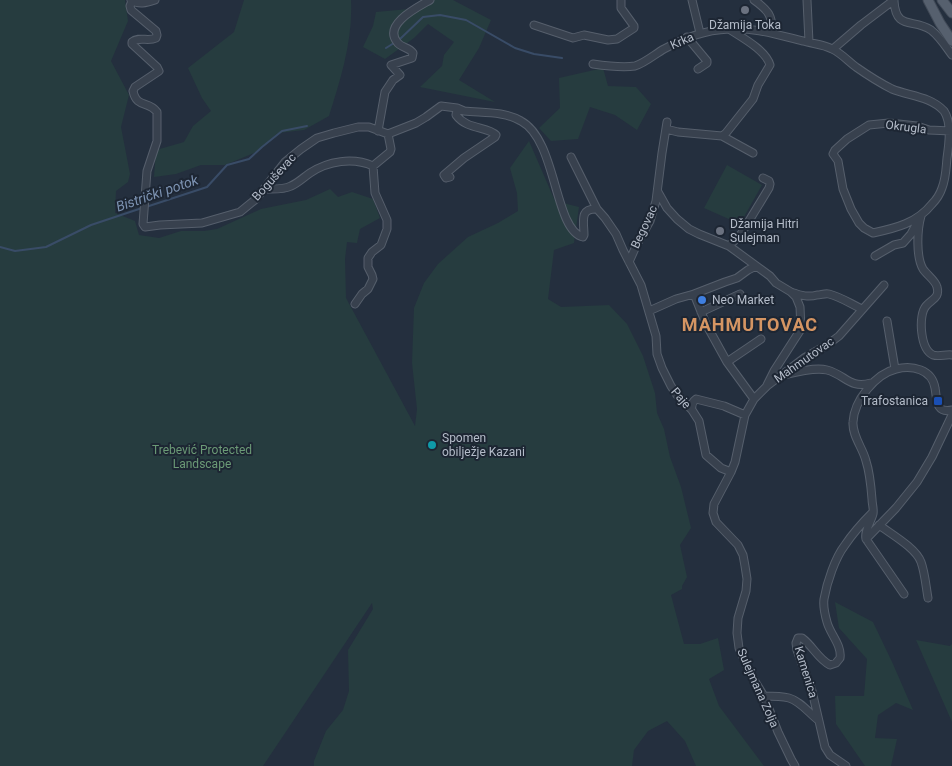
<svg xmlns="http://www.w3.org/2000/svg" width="952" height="766" viewBox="0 0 952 766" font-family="Roboto,sans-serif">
<rect width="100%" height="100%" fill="#242f3e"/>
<path fill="#263c3f" d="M0,0H125L128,21L111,61L129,95L121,127L130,174L128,182L116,191L115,213L135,221L139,235L159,238L181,231H204L217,229L261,209L306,200L330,189L338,197L352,192L373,199L380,218L360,229L357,243L347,242L345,259L346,298L415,426L417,409L412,363L414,308L424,283L438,264L468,237L498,223L518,211L517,193L510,168L529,141L555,201L579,207L574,243L554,250L548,299L561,307L609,305L627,324L643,356L655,393L657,413L664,429L670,457L681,487L691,528L680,545L687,577L682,586V589L671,595L684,644H700L718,638L724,670L709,679L719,706L764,766H696L685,741L667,721L648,731L634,750L632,766H314V761L326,731L343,710L349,691L348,650L373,609L372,603L263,766H0Z
M244,0H351C353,40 341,78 329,116L304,130L278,133L254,153L225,165H201L176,174L154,177L156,150L184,142L193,126L211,111L202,98L188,68L234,32Z
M427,0H453L491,20L479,48L459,80L495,102L420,87L442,66L444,55L454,42L428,24L414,38L385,59L363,47L373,26L376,12L420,8Z
M603,68L608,86L636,87L651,104L637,130L615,115L590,107L578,139L551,141L539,128L560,108L559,78Z
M727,165L762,185L740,224L704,208Z
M835,602L873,622L893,664L913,710L896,703L878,715L875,738L897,739L891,766H865L836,724L835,696H864L867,659L839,628Z
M916,640L950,646L952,644V722Z"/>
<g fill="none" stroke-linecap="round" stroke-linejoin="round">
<path stroke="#394c67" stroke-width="2" d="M399,40L423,17L440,15L466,20L515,48L534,54L562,58
M386,48L394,43
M146,207L207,187L227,165L249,159L262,147L282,131L307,126
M0,247L15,251L46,247L91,225L142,208"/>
<defs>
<path id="minor" d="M131,0C139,5 146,3 155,0
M692,0L700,33
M754,0C768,10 773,16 772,33
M807,0L809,42
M132,1L130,6L131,10L156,31L157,35L156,38C148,42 139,36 132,42V44L157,67L159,71L135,87L133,91C137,109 148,100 157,112V141L147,171L143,224L145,227L160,225L202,223L240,212L256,199L285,162L301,149L317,138L334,133L358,127H369L388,134L416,123L426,117L441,106L457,108L464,111C483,113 504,111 521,121C557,140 554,230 583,237L584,235C584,222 579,208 597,209
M894,1C896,31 913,18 931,30C940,37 946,47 952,55
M534,25L573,38L584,35L608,40L617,39L634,28V26L621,8V0
M687,37L707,61V63L698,69
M833,49L861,25L894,0
M593,64C607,66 621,68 635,66C645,63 655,54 664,49C685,38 704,30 729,29C754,27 778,35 803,41C813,44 823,44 832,49C841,53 848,61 856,67C866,74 882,84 892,89C909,96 930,96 944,111C952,123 949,144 947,158C946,168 946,178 942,188C940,194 937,199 932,204C917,223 896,228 873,233L864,228L859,223L851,209L843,189L838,161L833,154L835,150L847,139L869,125L889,123L917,126L929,130L951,131
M666,129L678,132L722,136L753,153
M378,131L385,92L393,80L400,75L391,65L412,58L413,53C409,47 401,48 397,42C383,24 418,7 430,0
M722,136L726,133L753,99L758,85L770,65C766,50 741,37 729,29
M571,157L597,209L605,218L616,234L623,250L641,285L656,336L657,354L662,368L671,386L677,395L692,410L699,421L706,455L721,468L731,472
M450,177L446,178L444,175L464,158L495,137L496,135C487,126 467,130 456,115L457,108
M264,189C273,189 283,190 291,186C298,183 304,177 310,173C328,161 353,157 373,166
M658,192L667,208L677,219L689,229L699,234L729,246L770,276L776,283L791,292L796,297L800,307L801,329L774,371L767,385
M921,216C917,230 916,257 923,269C927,275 936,281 937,287C940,298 932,299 926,306C918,315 920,349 933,355C939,357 946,354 952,355
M729,246L741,234L769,188L770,184L769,181L763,178
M875,256L894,245L903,243L911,234L917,223
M629,262L637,244L650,221L656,201L662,153L667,122
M794,293C800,296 810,297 817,295C821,295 825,293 829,294C841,297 851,304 862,309
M694,294L706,324L727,362L754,399
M355,304L362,294L368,289L373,279L372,275L368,267V258L372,252L381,245L387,229V220L375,193L373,166L390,152L391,149L388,134
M649,311L676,299L694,294L725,282L737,278L748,270L756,266
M701,312L740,294
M887,321L895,369
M727,362L761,339
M784,375C796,372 815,367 827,370C846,375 849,389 871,383
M692,410C691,405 692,402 696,399L724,406L745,415
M879,525C891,534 916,548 921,562C925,573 926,587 928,598
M866,539C864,531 871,522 873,514C874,509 872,504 872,499C871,486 870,473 866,461C863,448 852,436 853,422C854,401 875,374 896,369C912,365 932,369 935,388C937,398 935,414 952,410
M866,539L896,508L917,482L932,457L952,415
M866,539L904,594
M764,696C772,696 781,696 789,698C800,701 809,713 818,720
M795,766L791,759L778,732L764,696L751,675L739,648L737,633L738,618L746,591L747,579L745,566L743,555L738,545L716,522L713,513L714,504L731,472L735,462L745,415L754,399L767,386L804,358L827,345L839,336L884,285
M846,766L830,755L825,747L812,691L797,650L796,643L798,638H802C813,646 818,659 830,665L836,663L840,658C842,645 830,634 827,622C825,615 823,606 824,599C827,582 835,558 845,545C853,533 863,522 873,512"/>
<path id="major" d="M928,0L940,23L952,41
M942,0L952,13"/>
</defs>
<use href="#minor" stroke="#565f6c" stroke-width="9"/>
<use href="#major" stroke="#414a57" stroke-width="11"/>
<use href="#minor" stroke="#38414e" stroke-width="7"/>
<use href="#major" stroke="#56606e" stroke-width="9"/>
</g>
<g fill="#6b7280" stroke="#1d2633" stroke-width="2">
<circle cx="745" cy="10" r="5"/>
<circle cx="720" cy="231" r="5"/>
</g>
<circle fill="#3f7fe0" stroke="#1d2633" stroke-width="2" cx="702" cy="300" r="5"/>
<rect fill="#1a4fb4" stroke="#1d2633" stroke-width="2" x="933" y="396" width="10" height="10" rx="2.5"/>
<circle fill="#0f9aa8" stroke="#1d2633" stroke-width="2" cx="432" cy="445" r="5"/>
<g text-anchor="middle" stroke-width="4" stroke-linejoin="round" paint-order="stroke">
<g font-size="12" fill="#b4bcc9" stroke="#1d2633" text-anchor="start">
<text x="745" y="29" text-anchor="middle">Džamija Toka</text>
<text x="730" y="228">Džamija Hitri<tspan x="730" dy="14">Sulejman</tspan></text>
<text x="712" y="304">Neo Market</text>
<text x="928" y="405" text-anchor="end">Trafostanica</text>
<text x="442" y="442">Spomen<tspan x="442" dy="14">obilježje Kazani</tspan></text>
</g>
<g font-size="12" fill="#b4bcc9" stroke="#1d2633">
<text transform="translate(682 41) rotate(-24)" y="4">Krka</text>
<text transform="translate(906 127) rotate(7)" y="4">Okrugla</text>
<text transform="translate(274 177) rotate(-48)" y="4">Boguševac</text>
<text transform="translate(644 227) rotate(-65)" y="4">Begovac</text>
<text transform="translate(804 360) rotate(-35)" y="4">Mahmutovac</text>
<text transform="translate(681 398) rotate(50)" y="4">Paje</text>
<text transform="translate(806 672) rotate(73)" y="4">Kamenica</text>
<text transform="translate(758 688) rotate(66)" y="4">Sulejmana Zolja</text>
</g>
<g font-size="12" fill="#6b9a76" stroke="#1d2633">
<text x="202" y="454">Trebević Protected<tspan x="202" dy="14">Landscape</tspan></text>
</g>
<g font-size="14" font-style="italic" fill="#7c92b1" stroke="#1d2633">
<text transform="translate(157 193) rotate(-19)" y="5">Bistrički potok</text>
</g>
<g font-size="18" font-weight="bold" letter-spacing="1" fill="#d59563" stroke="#1d2633">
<text x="750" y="331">MAHMUTOVAC</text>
</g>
</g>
</svg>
